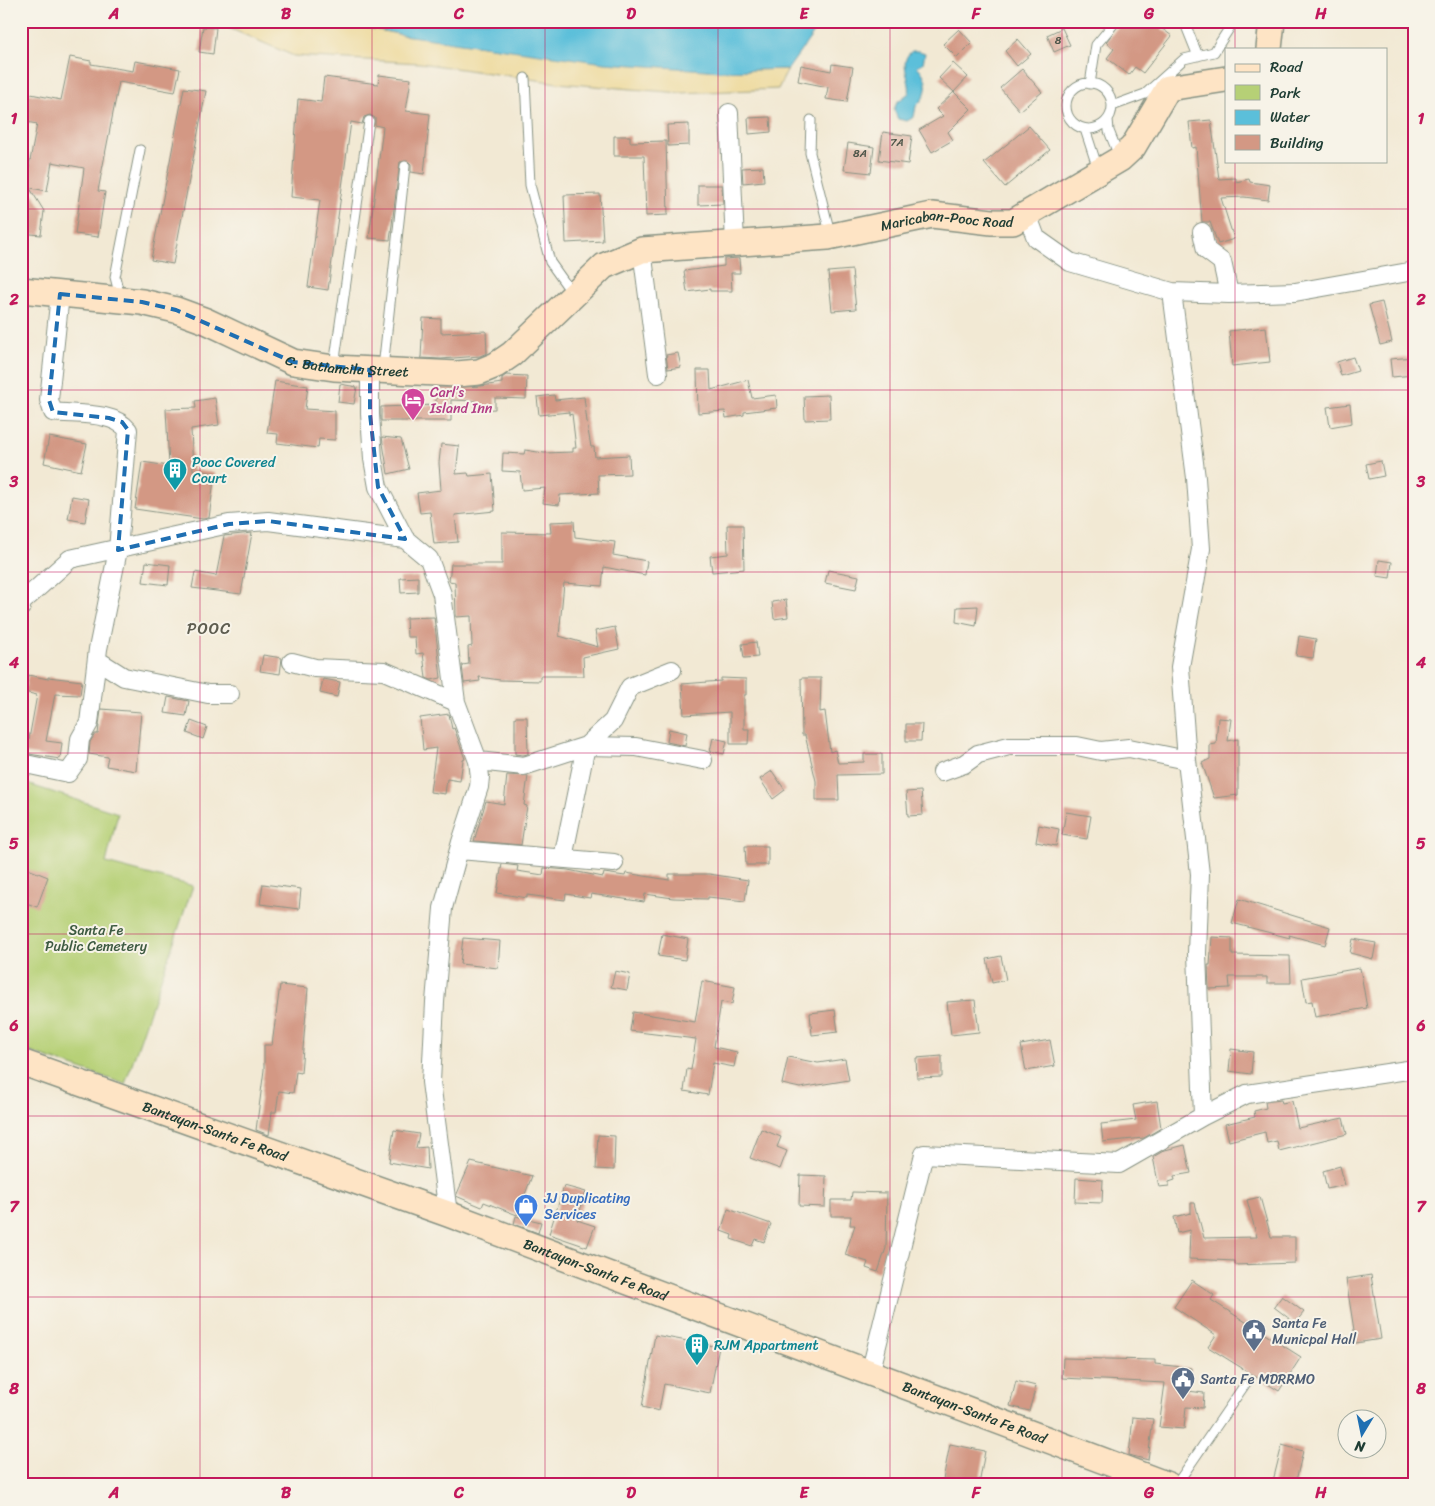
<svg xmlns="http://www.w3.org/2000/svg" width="1435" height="1506" viewBox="0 0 1435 1506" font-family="Sriracha,sans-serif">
<rect width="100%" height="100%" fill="#f7f3e8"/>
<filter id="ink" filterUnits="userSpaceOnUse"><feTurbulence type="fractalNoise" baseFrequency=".02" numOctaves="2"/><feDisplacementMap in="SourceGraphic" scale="10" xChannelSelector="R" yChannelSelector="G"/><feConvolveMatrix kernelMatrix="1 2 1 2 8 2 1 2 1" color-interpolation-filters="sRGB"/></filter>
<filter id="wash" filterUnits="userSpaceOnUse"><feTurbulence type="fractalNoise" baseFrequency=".0096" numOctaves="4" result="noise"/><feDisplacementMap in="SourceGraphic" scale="20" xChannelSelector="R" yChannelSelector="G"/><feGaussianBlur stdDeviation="1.12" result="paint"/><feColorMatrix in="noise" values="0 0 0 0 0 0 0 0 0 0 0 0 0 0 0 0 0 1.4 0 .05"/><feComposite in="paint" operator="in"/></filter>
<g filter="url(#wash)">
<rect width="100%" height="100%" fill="#f2e9d4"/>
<path fill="#b6d076" stroke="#6a8655" d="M21,782L118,813L106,863L193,886L125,1084L21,1049Z"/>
<path fill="#eeda9e" stroke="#868c69" d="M205,21H335L403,35L719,71L788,69L778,89L681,93L558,83L420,63L294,56L215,22Z"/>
<path fill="#5bbfda" stroke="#3d7e87" d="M335,21H822L788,69L720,71L605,63L403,35Z
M912,51H919L925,53L923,63L917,66C929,78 930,94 916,106L914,117L907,121L898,119L894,110L897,102L909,93C912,80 897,62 912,51Z"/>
<g id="blocks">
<path fill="#d39884" d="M1122,21H1166L1161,28L1172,36L1143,73L1135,67L1129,75L1107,58L1114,49L1106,42Z
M203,27L216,28L213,54L199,52Z
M1062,28L1070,45L1054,52L1047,35Z
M959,29L972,43L957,58L943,44Z
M1018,39L1031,54L1017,66L1005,51Z
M70,57L91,61V64L133,71L135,61L180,69L175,92L119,82L98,191L105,192L98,237L75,234L84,168L52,162L47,191L25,187L37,124L21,121V92L61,100Z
M953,63L968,77L954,92L939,78Z
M832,64L853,67L847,102L826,99L828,87L798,81L801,65L831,71Z
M1022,69L1042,92L1020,111L1000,88Z
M379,75L411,79L406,111L430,114L424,174L411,172V164L408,161L400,162L390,240L369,238L383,127L375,125V118L370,115L364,117L362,124L351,122L328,290L308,287L320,200L291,197L298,99L321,102L324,77L378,84Z
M184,88L206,91L173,264L151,260Z
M954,92L971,109L948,132L953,140L932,152L919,130L943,116L936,109Z
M770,117L771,132L749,134L748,118Z
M1211,120L1219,179L1236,178V182L1249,179L1250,182L1270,185L1268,200L1244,197L1221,198L1234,239L1218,244L1210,222H1202L1196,147L1192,148L1189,122Z
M689,124V145L668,146L667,125Z
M1029,126L1050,150L1005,187L984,163Z
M883,132L912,136L908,164L879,160Z
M614,136H630V142L666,141L668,215L646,216L644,156H614Z
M848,143L874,147L871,173L844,170Z
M763,167L764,181L743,183L742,168Z
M698,185H722L723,204L698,205Z
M31,190L44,211L41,235L21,233V197Z
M600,194L603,241L566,243L564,195Z
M739,258L740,273H731L732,291H710V289L687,292L684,271L724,266V259Z
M852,270L856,309L832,311L828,272Z
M1382,302L1392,342L1380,345L1369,305Z
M423,318L441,319V333L486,331L487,353L480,356L441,359L421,358Z
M1266,327L1270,362L1232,366L1229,331Z
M678,353L681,367L668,369L666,355Z
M1353,357L1358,371L1341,376L1337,362Z
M1414,357V375L1392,377L1390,359Z
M697,370H710L711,390L748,380L752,398L776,395L777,408L744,412V415L726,418L725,411L698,413Z
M506,375L527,376L526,399L495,398V409L476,410V401L451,400V421H381V407L436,405V387L481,386L502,383V378Z
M275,381L308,386L305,409L335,411V440L319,439L318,448L277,443L278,434L267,433Z
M340,384L357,387L354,404L338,402Z
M554,395L555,400L584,397L588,430L591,447H594L595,457L629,455L630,474L598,475L599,493L560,495L559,505L543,503L545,488L522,490L520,472L502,471L503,453L524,454L525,450L544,453L573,452V448H576L572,414L569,415V412L539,415L537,397Z
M829,395L830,419L805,420L804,396Z
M215,398L219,425L191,429L193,470L215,473L209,518L203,519L135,509L142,462L169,466L166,409L196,408L195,401Z
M1350,404L1352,423L1330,427L1327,407Z
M49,437L87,444L81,471L44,463Z
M382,437L401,439L409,469L388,474Z
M441,444L459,446L456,474L468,473L469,476L492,474L495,511L455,515L458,542L434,544L430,512L420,513L417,493L441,490L439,463Z
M1381,461L1384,476L1369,479L1366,464Z
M72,496L89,499L85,522L68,519Z
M574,521L575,537L615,542L613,555L647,561L645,575L604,567L602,586L564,583L559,636L598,647L595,631L615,627L619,649L583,657L584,676H540V681L500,680L479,677L480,681L464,683L462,665L469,664L468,647L472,646L471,616L456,617L455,582L449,581L451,564H502V532L551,533L550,522Z
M727,525H743L744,569L712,572L710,556L728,554Z
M252,533L241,594L192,588L195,572L216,576L224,536Z
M1379,560L1392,562L1390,578L1377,576Z
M146,562L170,565L168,585L143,582Z
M828,570L859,576L856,589L825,583Z
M418,577V592L401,593L400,578Z
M786,600L788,617L774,619L772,602Z
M978,606L976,626L956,622L957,607Z
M434,617L441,678L431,680L426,678L423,653L416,654L415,637H407L406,618Z
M1299,636L1316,639L1313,658L1296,656Z
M756,642L758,657L744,658L742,644Z
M263,655L282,658L280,674L260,671Z
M28,675L48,679V677L82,681L80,695L55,694L46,741L62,743L60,759L23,753L25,738L29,739L37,695L24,692Z
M721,678L746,679V695H744V729H749L748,744H730V712L684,715L682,684L721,681Z
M801,678H821L820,712L825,711L830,752L835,750L838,763L864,762V754H882V774L838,775L839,800H816V781L805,735H802Z
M323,679L340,682L337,697L320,693Z
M168,697L189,701L186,716L165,713Z
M101,709L141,712L136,771L106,766L108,757L89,754L90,742L95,734H98Z
M449,714L452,729L454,728L465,759L463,760L460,781L447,779L445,794L430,792L436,748L423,750L420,718Z
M515,717H527L528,754L523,755L515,754Z
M1218,718L1231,719L1228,741L1238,739V795L1214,798L1202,763L1210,759V745L1216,744Z
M191,721L207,727L203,739L187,733Z
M906,724H922L921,741H906Z
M669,729L687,733L685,746L667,742Z
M713,738L727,741L724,754L710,751Z
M772,771L785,790L773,799L760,779Z
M507,775L528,776L524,805L527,806L521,845L474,841L486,801L504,804Z
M921,791L923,815L908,816L906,792Z
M1066,812L1091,816L1087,839L1062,835Z
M1039,825L1059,829L1056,846L1036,842Z
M745,846H768V865H746Z
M502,864L518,866L517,871L543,875L544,868L568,870L603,877L604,873L625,876L626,873L669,880V874H709L748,880L745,901L708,897V899L673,898L645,894L644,902L591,894L590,898L566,894L565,900L527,895V898L497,893Z
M28,869L48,877L37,907L21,901V888Z
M263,884L301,889L299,909L260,904Z
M1239,899L1330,927L1325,945L1289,935L1290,938L1232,923Z
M662,934L688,939L685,960L658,956Z
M1212,937L1232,938V955L1290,956L1291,983H1267V977H1229L1230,988L1209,989L1208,965H1210Z
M463,938L500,941L498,968L460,964Z
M1353,939L1376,943L1373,959L1350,953Z
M1001,956L1006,980L992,983L987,959Z
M1360,968L1367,1008L1315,1017L1312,1001L1306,1002L1302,978Z
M615,971L630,974L627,990L611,987Z
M702,981L735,987L732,1004L721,1002L714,1047L737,1052L734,1067L713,1063L708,1095L684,1091L687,1069L691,1070L696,1039L630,1031L633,1012L695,1022Z
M280,985L308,988L301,1073L296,1072L293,1093L279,1091L276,1112H272L269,1135L256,1130L264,1070V1045H272Z
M975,1000L979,1032L951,1035L947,1002Z
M835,1010L838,1032L812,1035L810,1013Z
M1050,1040L1055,1066L1026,1071L1021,1045Z
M1231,1049L1253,1052L1251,1074L1229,1071Z
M942,1056V1077L917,1078L916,1058Z
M788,1057L818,1063L845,1059L849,1080L800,1088L782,1084Z
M1281,1100L1282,1103L1292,1101L1298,1128L1343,1118L1347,1134L1279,1151L1277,1141L1267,1143L1265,1132L1229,1141L1225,1124L1255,1117L1254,1111L1266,1108L1265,1102Z
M1157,1101L1161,1128L1144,1138L1103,1142L1101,1124L1136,1120L1133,1105Z
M761,1129L781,1137L777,1147L787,1151L780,1169L750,1158Z
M394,1130L419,1134L416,1148L427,1147L428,1169L389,1162Z
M598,1135L615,1136L614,1170L596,1169Z
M1185,1145L1191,1173L1174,1176L1175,1180L1169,1182V1186L1159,1187L1153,1157L1165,1150Z
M471,1162L532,1176L517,1215L484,1202L482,1207L456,1196Z
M1340,1166L1345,1185L1327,1189L1323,1171Z
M800,1175L826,1176L825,1207L799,1206Z
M1076,1178L1103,1180L1102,1203L1075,1202Z
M564,1186L586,1192L577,1220L595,1226L587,1247L549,1234Z
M852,1192L887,1193L886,1248L878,1272L866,1268L868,1262L845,1255L855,1225H850L851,1216H831V1200H851Z
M1260,1197L1271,1237H1295V1263L1235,1265V1261L1189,1259L1190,1230L1177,1233L1174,1217L1191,1213V1203H1195L1204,1238L1257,1237L1247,1200Z
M728,1209L771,1224L764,1242L755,1239L752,1246L731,1239L732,1235L721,1231Z
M516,1216L541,1222L538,1233L514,1224Z
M1371,1275L1381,1339L1356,1343L1346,1279Z
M1192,1280L1214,1295L1211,1300L1301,1357L1279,1391L1208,1347L1216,1335L1174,1307Z
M1282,1296L1304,1312L1295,1323L1274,1307Z
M655,1335L719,1347L710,1393L664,1384L659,1411L642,1407Z
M1063,1358L1155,1360V1364L1191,1368L1188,1391L1204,1393L1203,1408L1186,1407L1184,1429L1159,1427L1165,1383L1062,1378Z
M1016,1381L1036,1386L1029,1411L1010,1406Z
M1133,1417L1153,1419L1148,1460L1129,1455Z
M950,1444L985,1451L979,1485H942Z
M1282,1445L1303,1451L1295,1485H1272Z"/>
</g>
</g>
<g filter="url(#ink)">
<use href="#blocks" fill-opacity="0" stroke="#889384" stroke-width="1"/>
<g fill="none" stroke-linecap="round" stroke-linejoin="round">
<defs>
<path id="lane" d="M1184,21L1198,56
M525,78L530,185L550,262L572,293
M1066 106a23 23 0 1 1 46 0a23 23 0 1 1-46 0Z
M1090,84L1096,45L1116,21
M1112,106L1145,94L1184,59L1214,52L1230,27
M1108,119L1109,131L1119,156
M811,120L810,153L828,225V236
M1085,129L1098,169
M120,297L115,277L140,150
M334,366L369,121
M383,368L405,166
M1176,1485L1248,1380"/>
<path id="street" d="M729,113L735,243
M1027,214L1036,238L1070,262L1172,292L1229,294L1295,292L1414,271
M1202,232L1206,250L1222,262L1229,294
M642,250L658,374
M1172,292L1196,478L1201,549L1180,667L1187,760L1200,874L1197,953L1203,1116
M370,370V414L373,459L378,487L405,539L429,559L442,594L456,702L478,761L480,777L479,787L461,842L443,908L435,1002L431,1082L448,1214
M21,607L22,602L70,559L229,524L268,521L405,539
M97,660L124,677L208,694H230
M292,662L315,668L384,671L456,702
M478,761L524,766L586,746L613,721L630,687L672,670
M21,763L68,773L78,759L80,739L89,723L98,649L118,550L128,430C114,411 76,415 53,412L49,400L60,294
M942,772L964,764L978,754L1009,746H1077L1101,751L1129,748L1187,760
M459,850L614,863
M563,858L586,746L636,747L703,760
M870,1374L924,1154L1119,1164L1203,1116L1247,1094L1414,1069"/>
<g id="secondary">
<path d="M1269,49L1272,21"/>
<path id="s1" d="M21,290L142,302L176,310L206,321L293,362L334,368L457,374L479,372L496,365L512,354L604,266L642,250L828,237L932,215L992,222H1013L1120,159L1133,147L1168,88L1226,79"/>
<path id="s2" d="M21,1062L448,1214L1168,1485"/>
</g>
</defs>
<use href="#lane" stroke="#889384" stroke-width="11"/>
<use href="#street" stroke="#889384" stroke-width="20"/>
<use href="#secondary" stroke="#889384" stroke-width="28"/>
<use href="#lane" stroke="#fff" stroke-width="9"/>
<use href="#street" stroke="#fff" stroke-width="18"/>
<use href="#secondary" stroke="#fee4c5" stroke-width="25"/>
</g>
</g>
<path fill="none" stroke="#1f6fb2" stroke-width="4" stroke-dasharray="10 6" stroke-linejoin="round" d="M60,294L142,302L176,310L293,362L370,370V414L378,487L405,539L268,521L229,524L118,550L128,430L122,422L109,418L53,412L49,400Z"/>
<path fill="none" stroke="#c2185b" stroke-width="1" stroke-opacity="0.55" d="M200,21V1485M372,21V1485M545,21V1485M718,21V1485M890,21V1485M1062,21V1485M1235,21V49M1235,161V1485M21,209H1414M21,390H1414M21,572H1414M21,753H1414M21,934H1414M21,1116H1414M21,1297H1414"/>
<defs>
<symbol id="hotel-pin" viewBox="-11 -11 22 30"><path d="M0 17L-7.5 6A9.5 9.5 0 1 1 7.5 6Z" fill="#d1479c" stroke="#f7f3e8"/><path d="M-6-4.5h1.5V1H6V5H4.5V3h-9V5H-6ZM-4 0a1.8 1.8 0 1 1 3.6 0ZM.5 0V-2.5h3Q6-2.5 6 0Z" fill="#fff"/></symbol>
<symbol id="building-pin" viewBox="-11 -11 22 30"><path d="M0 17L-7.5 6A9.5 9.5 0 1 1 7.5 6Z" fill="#0f9aa8" stroke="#f7f3e8"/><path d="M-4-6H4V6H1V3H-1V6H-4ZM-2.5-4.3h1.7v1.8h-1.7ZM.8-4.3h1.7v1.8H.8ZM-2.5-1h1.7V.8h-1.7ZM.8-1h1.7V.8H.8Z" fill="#fff"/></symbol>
<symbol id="shop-pin" viewBox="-11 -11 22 30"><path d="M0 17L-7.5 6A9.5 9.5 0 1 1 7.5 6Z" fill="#3f7fe0" stroke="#f7f3e8"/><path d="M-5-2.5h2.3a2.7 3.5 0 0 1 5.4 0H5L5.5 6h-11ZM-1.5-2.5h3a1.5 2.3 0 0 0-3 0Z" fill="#fff"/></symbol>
<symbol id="civic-pin" viewBox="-11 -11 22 30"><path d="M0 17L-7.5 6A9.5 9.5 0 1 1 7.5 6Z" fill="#5c6f8a" stroke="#f7f3e8"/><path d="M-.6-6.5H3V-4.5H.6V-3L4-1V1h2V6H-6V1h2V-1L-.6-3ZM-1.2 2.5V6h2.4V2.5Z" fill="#fff"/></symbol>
</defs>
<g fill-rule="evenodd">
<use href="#hotel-pin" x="399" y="386" width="28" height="38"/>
<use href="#building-pin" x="161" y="456" width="28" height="38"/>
<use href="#shop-pin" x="512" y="1192" width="28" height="38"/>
<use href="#civic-pin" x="1240" y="1317" width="28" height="38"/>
<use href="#building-pin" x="683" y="1331" width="28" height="38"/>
<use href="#civic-pin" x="1169" y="1365" width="28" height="38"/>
</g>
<g text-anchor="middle" stroke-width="4" stroke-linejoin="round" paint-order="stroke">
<g font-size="11" fill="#4c5448">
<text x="1058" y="44">8</text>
<text x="897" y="146">7A</text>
<text x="860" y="157">8A</text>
</g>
<g font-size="14" fill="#1f3d34" stroke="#f7f3e8">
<text dy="5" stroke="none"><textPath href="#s1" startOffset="985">Maricaban-Pooc Road</textPath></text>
<text dy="5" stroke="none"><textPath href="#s1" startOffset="339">C. Batiancila Street</textPath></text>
<text dy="5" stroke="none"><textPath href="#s2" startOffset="206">Bantayan-Santa Fe Road</textPath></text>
<text dy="5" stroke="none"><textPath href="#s2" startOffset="611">Bantayan-Santa Fe Road</textPath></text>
<text dy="5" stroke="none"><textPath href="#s2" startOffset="1016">Bantayan-Santa Fe Road</textPath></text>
</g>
<g font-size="14" fill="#b23c85" stroke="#f7f3e8" text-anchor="start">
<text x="430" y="397">Carl’s<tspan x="430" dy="16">Island Inn</tspan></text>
</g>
<g font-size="14" fill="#0d838f" stroke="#f7f3e8" text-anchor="start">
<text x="192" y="467">Pooc Covered<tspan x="192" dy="16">Court</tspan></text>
<text x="714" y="1350">RJM Appartment</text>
</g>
<g font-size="14" fill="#3d5a41" stroke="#f7f3e8">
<text x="96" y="935">Santa Fe<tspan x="96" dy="16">Public Cemetery</tspan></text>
</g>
<g font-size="14" fill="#366cbe" stroke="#f7f3e8" text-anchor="start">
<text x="544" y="1203">JJ Duplicating<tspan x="544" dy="16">Services</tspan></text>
</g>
<g font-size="14" fill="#4e5e75" stroke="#f7f3e8" text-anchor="start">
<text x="1272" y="1328">Santa Fe<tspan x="1272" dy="16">Municpal Hall</tspan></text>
<text x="1200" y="1384">Santa Fe MDRRMO</text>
</g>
<g font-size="16" letter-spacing="1" fill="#5e5d50" stroke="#f7f3e8">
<text x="209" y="634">POOC</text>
</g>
</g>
<rect width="1435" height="1506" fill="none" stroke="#f7f3e8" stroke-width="55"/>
<rect x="1225" y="48" width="162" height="115" fill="#f7f3e8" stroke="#a1aaa0"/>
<rect x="1235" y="64" width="25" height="8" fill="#fee4c5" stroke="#a1aaa0"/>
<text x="1270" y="72" font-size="15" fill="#1f3d34">Road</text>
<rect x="1235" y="85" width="25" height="15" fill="#b6d076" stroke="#a1aaa0"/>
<text x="1270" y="98" font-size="15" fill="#1f3d34">Park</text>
<rect x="1235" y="110" width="25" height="15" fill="#5bbfda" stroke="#a1aaa0"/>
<text x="1270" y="122" font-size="15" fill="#1f3d34">Water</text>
<rect x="1235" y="135" width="25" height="15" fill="#d39884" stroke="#a1aaa0"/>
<text x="1270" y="148" font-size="15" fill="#1f3d34">Building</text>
<g transform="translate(1362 1434) rotate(190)"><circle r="24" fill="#f7f3e8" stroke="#a1aaa0"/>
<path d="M0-4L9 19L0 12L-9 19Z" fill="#1f6fb2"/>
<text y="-8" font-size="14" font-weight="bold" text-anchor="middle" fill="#1f3d34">N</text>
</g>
<rect x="28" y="28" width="1380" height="1450" fill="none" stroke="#c2185b" stroke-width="2"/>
<g font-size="16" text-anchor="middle" font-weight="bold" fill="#c2185b">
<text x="114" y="19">A</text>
<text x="286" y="19">B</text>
<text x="459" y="19">C</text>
<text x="631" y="19">D</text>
<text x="804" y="19">E</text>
<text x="976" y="19">F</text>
<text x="1149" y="19">G</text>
<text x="1321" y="19">H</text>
<text x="14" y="124">1</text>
<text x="1421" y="124">1</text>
<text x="14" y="305">2</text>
<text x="1421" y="305">2</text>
<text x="14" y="487">3</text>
<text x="1421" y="487">3</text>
<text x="14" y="668">4</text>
<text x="1421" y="668">4</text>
<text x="14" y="849">5</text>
<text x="1421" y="849">5</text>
<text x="14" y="1031">6</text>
<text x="1421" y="1031">6</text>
<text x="14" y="1212">7</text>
<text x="1421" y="1212">7</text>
<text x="14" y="1394">8</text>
<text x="1421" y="1394">8</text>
<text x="114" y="1498">A</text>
<text x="286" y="1498">B</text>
<text x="459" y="1498">C</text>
<text x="631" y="1498">D</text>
<text x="804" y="1498">E</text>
<text x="976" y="1498">F</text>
<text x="1149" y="1498">G</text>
<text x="1321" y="1498">H</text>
</g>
</svg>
